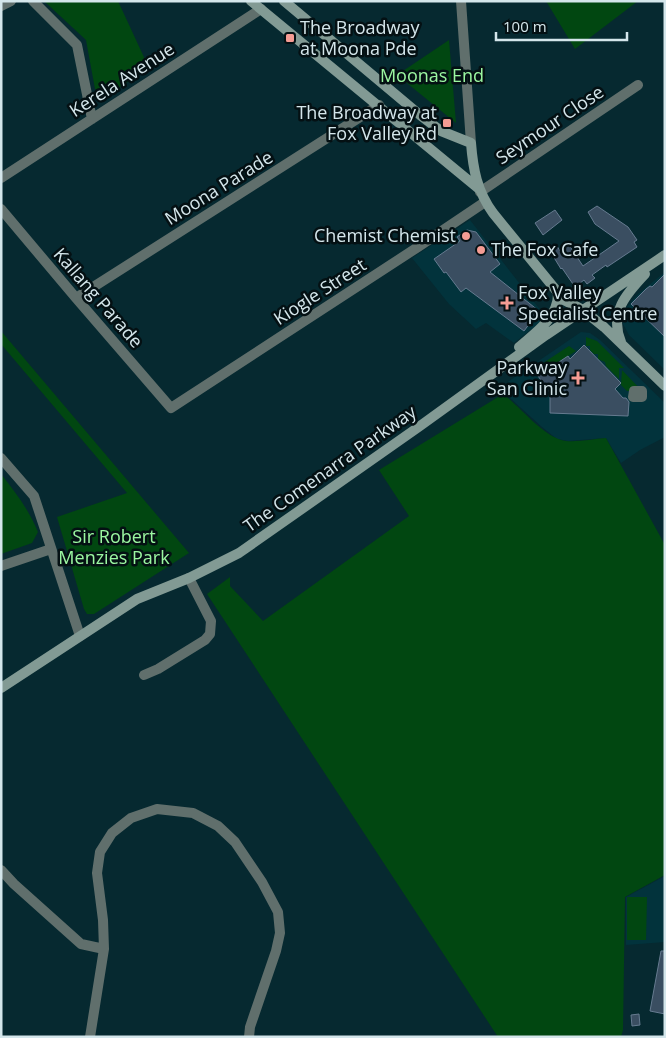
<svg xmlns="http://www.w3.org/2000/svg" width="666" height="1038" viewBox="0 0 666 1038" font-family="'Open Sans',sans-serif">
<rect width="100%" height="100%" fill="#062930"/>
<path fill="#02333c" d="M470,220L545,316L543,320L514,343L486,323L476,329L449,304L412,258Z
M665,272V370L629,335L623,324V316L626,308L638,294Z
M581,332L590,333L600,340L665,403V437L640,450L621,463L606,438L568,441L557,439L542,427L499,388Z
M665,876V942L626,945V897Z"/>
<path fill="#014711" d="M44,1H118L149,68L108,95L95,89L86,40Z
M546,1H638L575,49Z
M449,40L456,123L397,75Z
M1,331L189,553L94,614H87L84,609L57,517L127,493L1,344Z
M586,337L597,341L624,368H619V379L606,366L605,362L598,359V354H594L590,350V346H586Z
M569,346L576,351L538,375L534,369Z
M622,370L642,391H627L621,385Z
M503,394C521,407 544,438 566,441C579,442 593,439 606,438L665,545V875L625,897L623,1030L621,1037H498L207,594L230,577V586L263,621L409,516L379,470Z
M1,474C16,493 29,510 38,532L32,543L1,554Z
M627,897H647L646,940H627Z"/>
<path fill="#3a4e61" stroke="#667b90" d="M597,206L628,227L637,240L634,242L637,247L607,267L606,265L592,275L595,278L587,284L584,280L575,287L562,268L561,269L550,251L557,246L560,251L569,245L583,266L619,241L595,224L588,212Z
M555,210L562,220L543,235L535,223Z
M467,230L476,232L500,264L490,272L539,311L524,331L466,288L461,292L446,272L444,273L434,259L460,241L457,237Z
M665,274V337L631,304L646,289L650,286L652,287Z
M584,345L621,383L615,389L623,398H626L629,402L628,416L550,413V393L538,376L568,356L570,359Z
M661,951H665V1014L650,1011Z
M639,1014L640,1025L632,1026L631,1015Z"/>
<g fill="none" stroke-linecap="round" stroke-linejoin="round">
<path stroke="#606f6c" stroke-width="10" d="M33,1L77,45L92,119
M461,1L471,143
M1,6L11,1
M1,178L261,9
M480,192L638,85
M1,209L76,298L171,408L418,247L485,202
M76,298L379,105
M634,391H642V397H633Z
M1,458L34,496L80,636
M1,566L51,549
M144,675L158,669L205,640L210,634L211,621L189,578
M1,870L14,884L81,944L104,949
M90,1037L104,949L103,920L97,873L100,852L112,833L131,818L157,809L193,813L218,826L235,842L262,882L278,912L280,933L276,951L250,1027L249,1037"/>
<path stroke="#829a94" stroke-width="10" d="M251,1L479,189
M284,1L420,115L441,131L471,143C473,169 477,191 493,213L564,300L583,310L604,327L665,386
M621,342C609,313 626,294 645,274
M519,347C535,333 558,318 558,294
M1,688L137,599L189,578L239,553L420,426L546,335L665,255"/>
</g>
<g fill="#f59c94" stroke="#041013" stroke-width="2">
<rect x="285" y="33" width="10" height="10" rx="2.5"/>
<rect x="442" y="118" width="10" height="10" rx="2.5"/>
<circle cx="466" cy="236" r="5"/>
<circle cx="481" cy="250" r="5"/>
<path d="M504.5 295.5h5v5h5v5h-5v5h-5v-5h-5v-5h5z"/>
<path d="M575.5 370.5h5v5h5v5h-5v5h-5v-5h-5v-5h5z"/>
</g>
<g text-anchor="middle" stroke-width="5" stroke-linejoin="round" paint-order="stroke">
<g font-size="18" fill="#d4e6eb" stroke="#041013" text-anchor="start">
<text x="300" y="34">The Broadway<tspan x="300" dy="21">at Moona Pde</tspan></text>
<text x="437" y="119" text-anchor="end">The Broadway at<tspan x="437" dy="21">Fox Valley Rd</tspan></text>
<text x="456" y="242" text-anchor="end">Chemist Chemist</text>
<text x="491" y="256">The Fox Cafe</text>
<text x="518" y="299">Fox Valley<tspan x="518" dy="21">Specialist Centre</tspan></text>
<text x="567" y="374" text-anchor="end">Parkway<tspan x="567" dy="21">San Clinic</tspan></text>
</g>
<g font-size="18" fill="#9bf7a1" stroke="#041013">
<text x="432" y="82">Moonas End</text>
<text x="114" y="543">Sir Robert<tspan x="114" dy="21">Menzies Park</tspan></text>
</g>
<g font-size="18" fill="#d4e6eb" stroke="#041013">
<text transform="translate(122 80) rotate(-33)" y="6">Kerela Avenue</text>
<text transform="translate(550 125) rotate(-34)" y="6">Seymour Close</text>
<text transform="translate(219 188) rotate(-32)" y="6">Moona Parade</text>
<text transform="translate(320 292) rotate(-33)" y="6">Kiogle Street</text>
<text transform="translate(98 298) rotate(49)" y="6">Kallang Parade</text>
<text transform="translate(330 469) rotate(-35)" y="6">The Comenarra Parkway</text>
</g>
</g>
<rect width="666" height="1038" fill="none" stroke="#d4e6eb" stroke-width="5"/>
<path d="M496 32v8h131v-8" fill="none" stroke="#d4e6eb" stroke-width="2.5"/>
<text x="503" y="32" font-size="15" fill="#d4e6eb" stroke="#041013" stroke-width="4" paint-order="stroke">100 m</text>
</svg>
